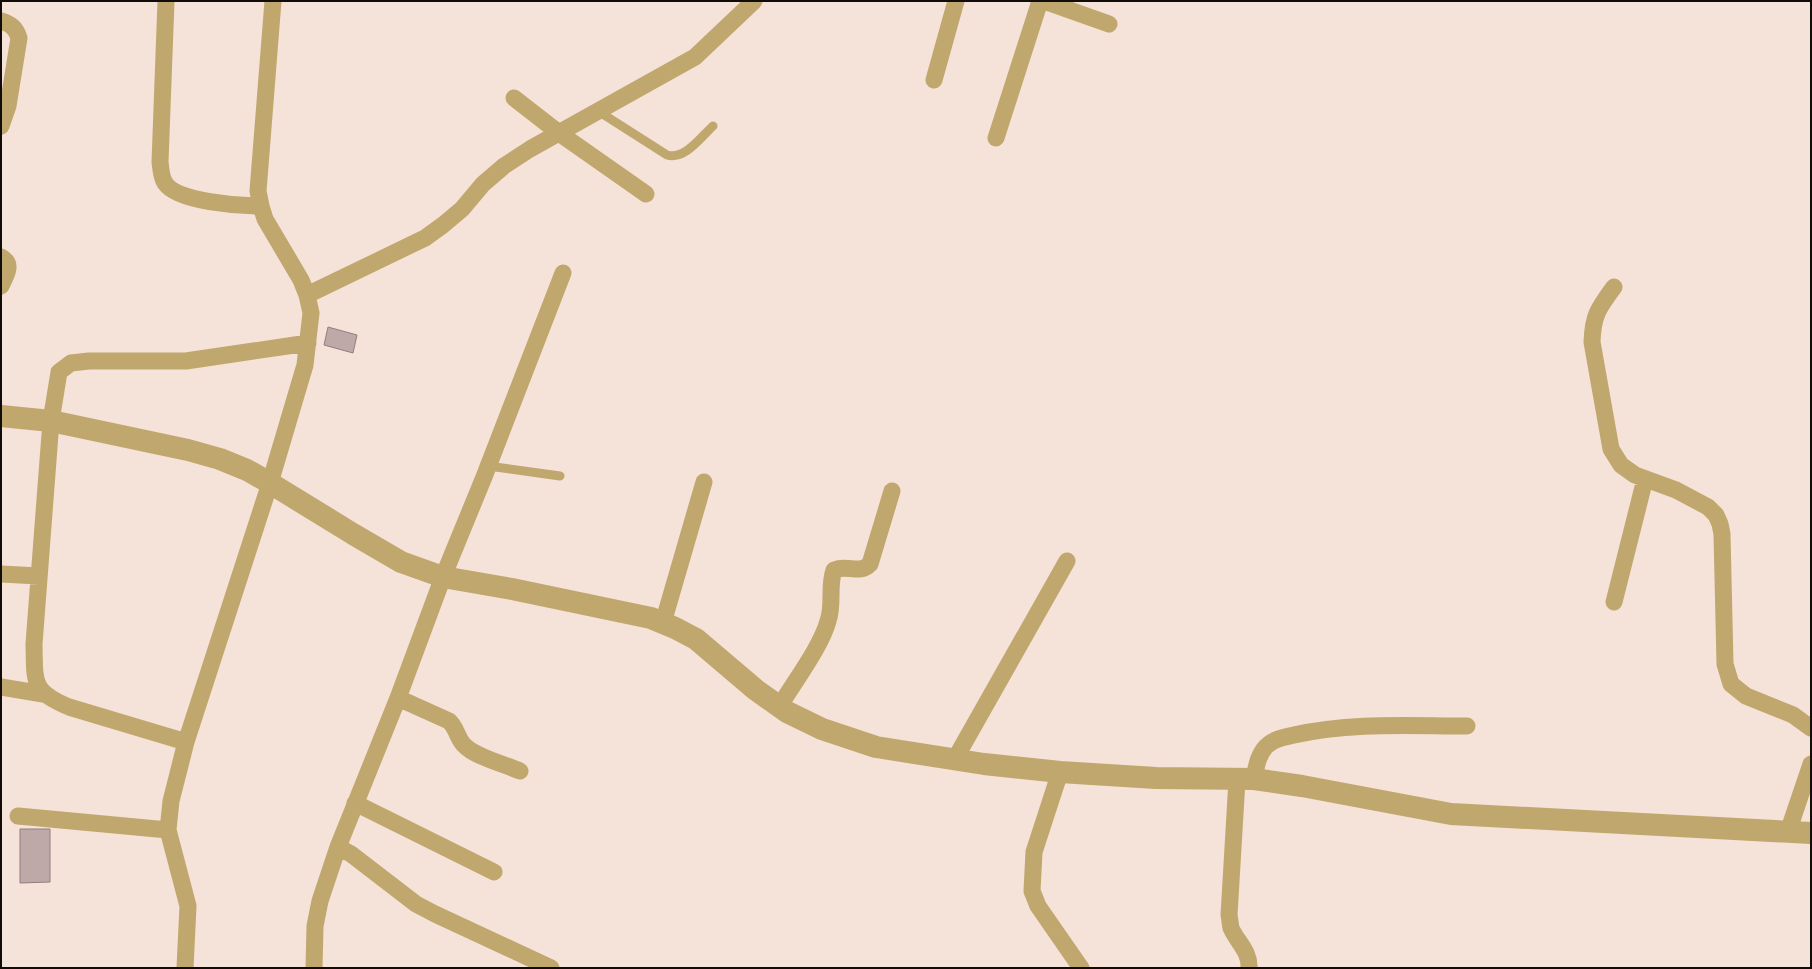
<svg xmlns="http://www.w3.org/2000/svg" width="1812" height="969" viewBox="0 0 1812 969" font-family="Lato,sans-serif">
<rect width="100%" height="100%" fill="#f5e2d8"/>
<path fill="#bea9a8" stroke="#937e7d" d="M328,327L357,335L353,353L324,345Z
M20,829H50V882L20,883Z"/>
<g fill="none" stroke-linecap="round" stroke-linejoin="round">
<path stroke="#c0a76d" stroke-width="9" d="M598,111L667,155C685,160 701,137 713,126
M488,466L560,476"/>
<path stroke="#c0a76d" stroke-width="17" d="M166,1L160,162C161,169 161,177 165,183C177,202 240,206 261,206
M1044,1L1109,24
M1,21C11,24 16,28 19,38L8,106L1,126
M934,80L956,1
M514,98L559,133L646,194
M996,138L1040,1
M1,257C14,264 6,275 1,286
M1614,287C1598,309 1593,315 1592,342L1611,449L1621,465L1635,475L1676,490L1708,507L1716,515L1720,524L1722,534L1725,664L1731,684L1746,696L1793,715L1811,728
M307,295L425,238L443,225L462,209L483,184L504,166L530,149L695,57L754,1
M1,574L39,576
M1614,602L1645,479
M663,623L704,482
M1,687L43,694
M398,698L449,721C457,728 457,738 464,745C475,757 504,764 520,771
M780,706C794,682 821,647 828,621C834,604 828,586 834,570C848,564 859,575 870,564L892,491
M186,742L69,707C31,691 35,682 34,644L51,421L59,372L71,363L89,361H186L308,343
M955,759L1067,561
M1060,772L1034,852L1032,891L1038,906L1081,968
M1254,779C1256,768 1258,752 1269,744C1276,738 1286,737 1294,735C1351,722 1410,726 1467,726
M1237,780L1229,915C1230,919 1230,924 1231,928C1237,942 1250,951 1249,968
M355,803L494,872
M18,816L168,830
M1788,832L1811,764
M338,847L351,854L416,904L435,914L551,968
M185,968L188,906L168,830L171,801L186,742L270,483L305,365L311,313L307,295L301,280L265,219L261,206L258,191L273,1
M314,968L315,926L320,901L338,847L398,698L443,577L484,477L563,273"/>
<path stroke="#c0a76d" stroke-width="22" d="M1,416L51,421L188,450L220,459L247,470L270,483L353,534L401,562L443,577L512,589L651,618L675,628L696,639L756,690L787,712L822,729L876,747L984,764L1060,772L1156,778L1254,779L1302,786L1451,814L1811,833"/>
</g>
<rect width="1812" height="969" fill="none" stroke="#120c08" stroke-width="4"/>
</svg>
